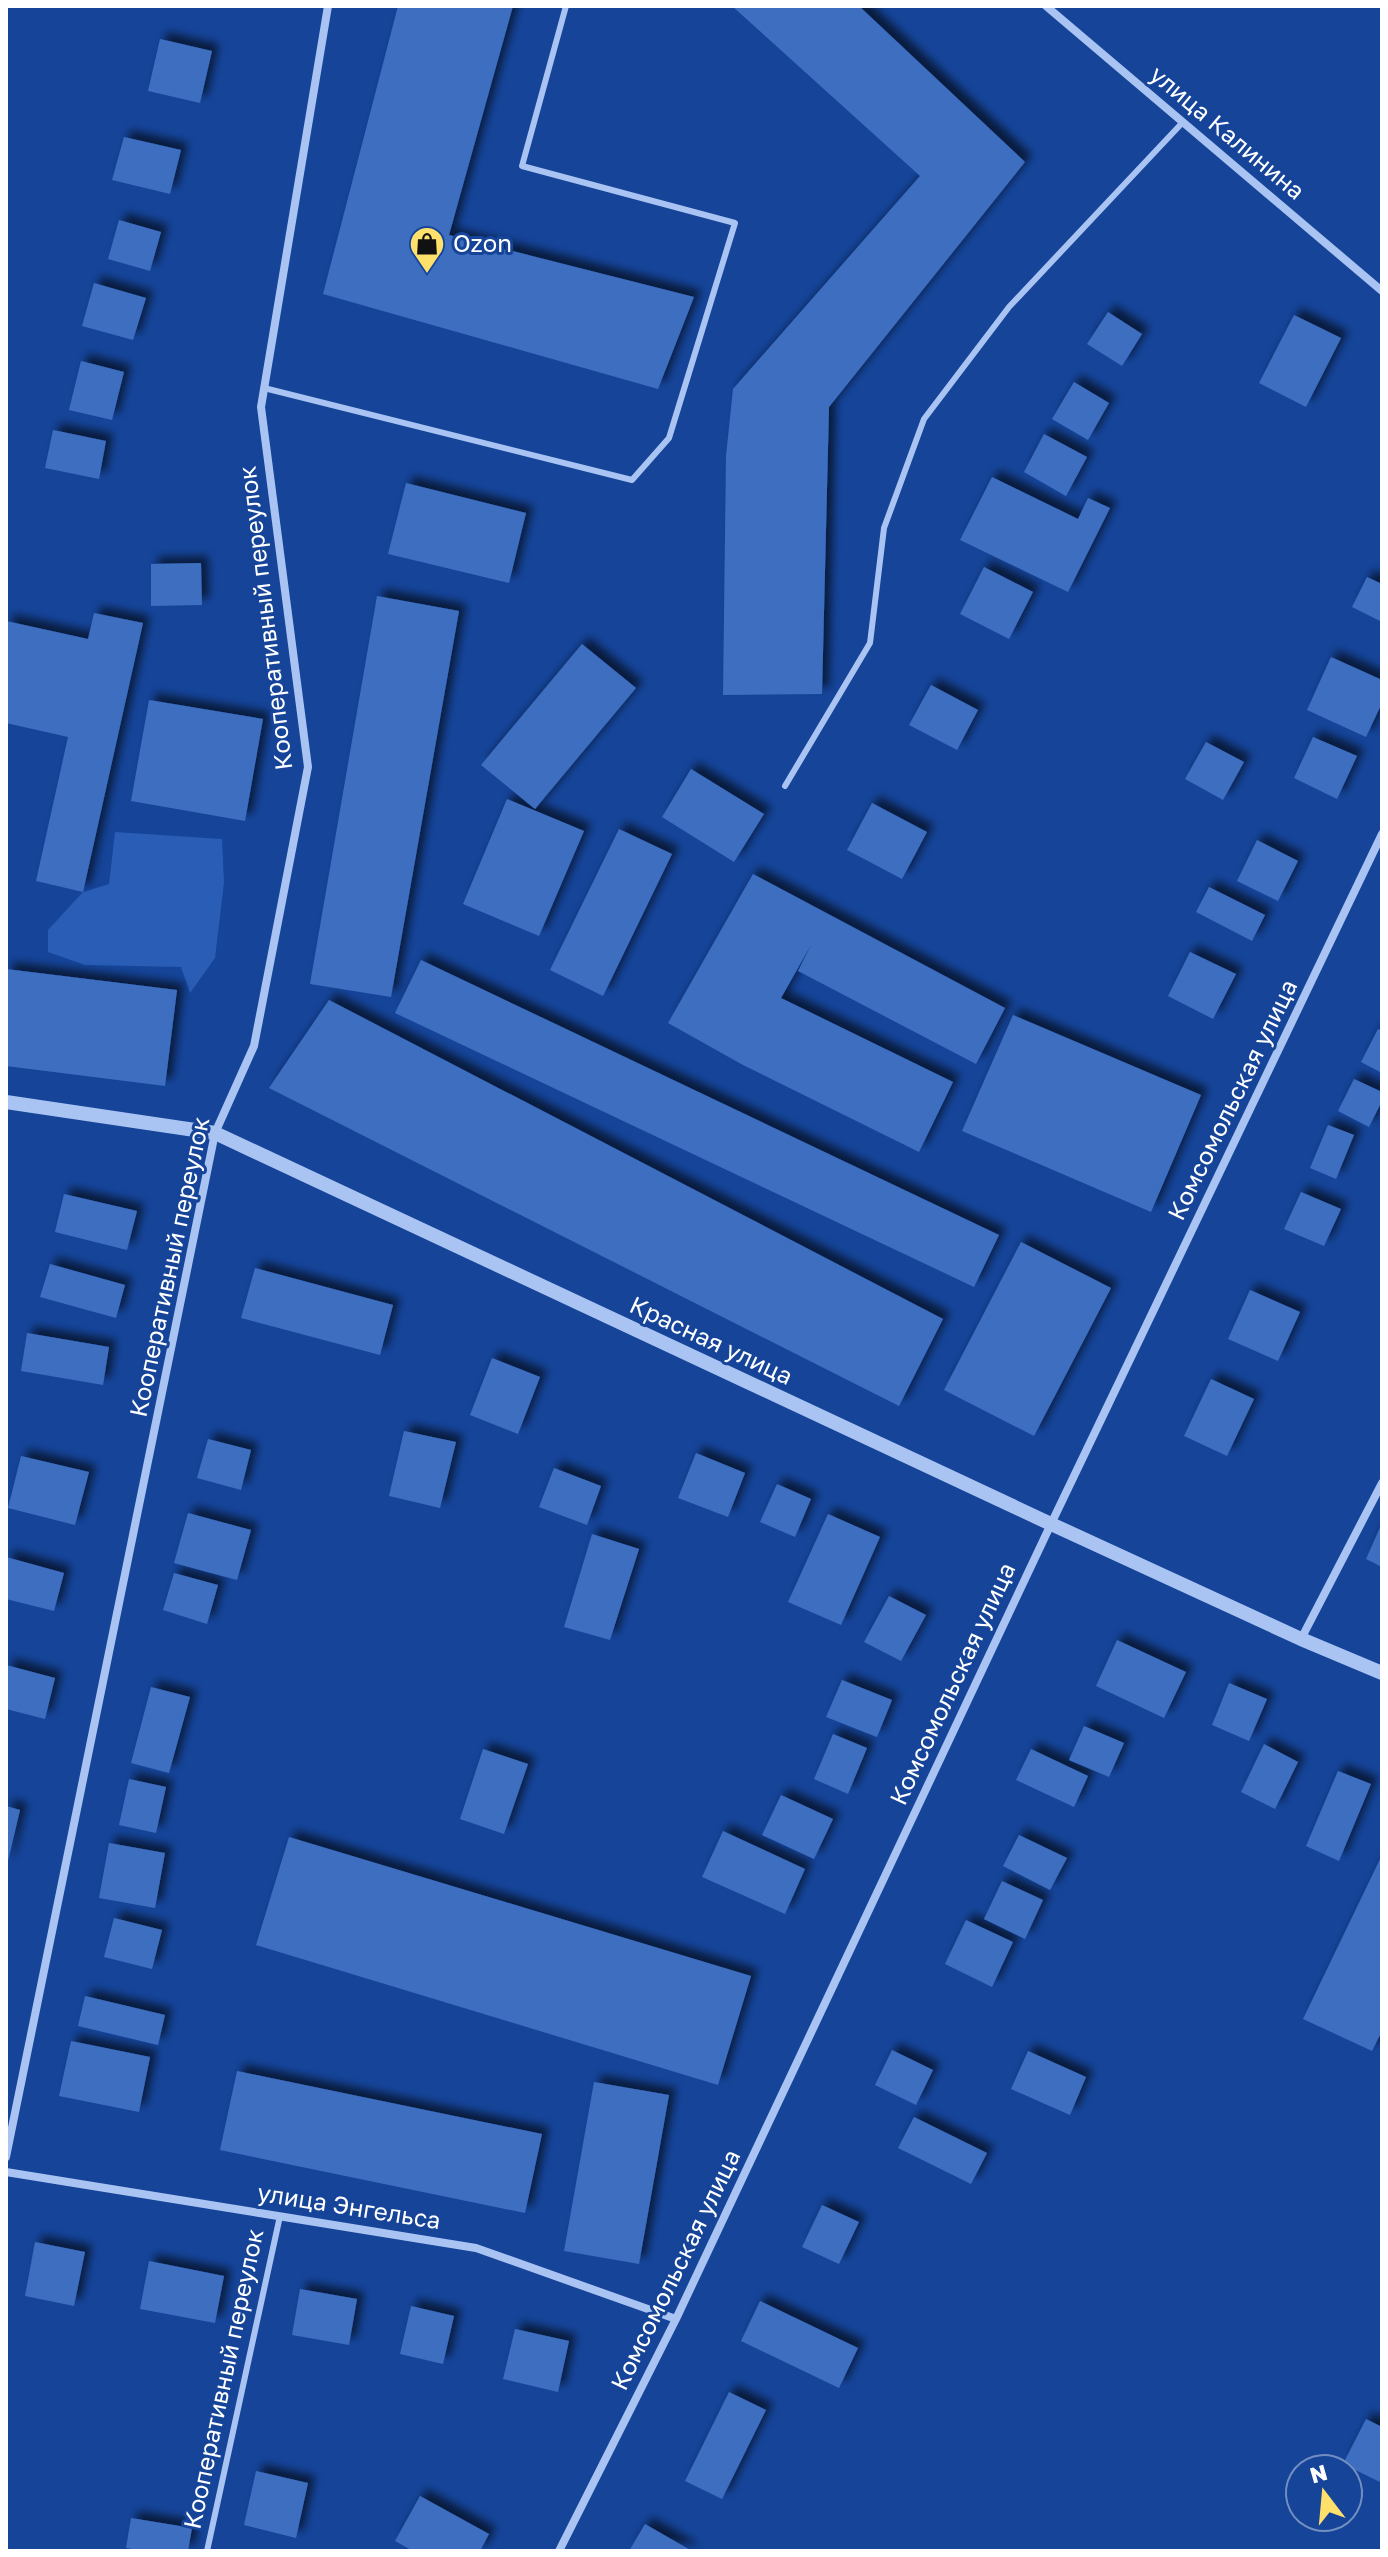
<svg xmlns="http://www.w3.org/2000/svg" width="1388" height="2557" viewBox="0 0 1388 2557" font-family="'Golos Text',sans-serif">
<defs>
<filter id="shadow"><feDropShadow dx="7" dy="-7" stdDeviation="4" flood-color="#0009"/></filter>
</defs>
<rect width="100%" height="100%" fill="#154499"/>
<path fill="#295db6" d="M115,832L222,839L224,883L215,958L190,993L181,967L85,965L48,952V930L83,892L109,884Z"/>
<path fill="#3e6ec0" filter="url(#shadow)" d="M398,6H513L449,235L694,297L658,389L323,294Z
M732,6H859L1025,162L829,407L822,694L723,695L726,456L733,389L920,176Z
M160,39L212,51L200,103L148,91Z
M124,137L181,150L170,194L112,180Z
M119,220L161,232L150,271L108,259Z
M94,283L146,298L133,340L82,326Z
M1108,312L1142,334L1122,366L1087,344Z
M1294,315L1341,338L1306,407L1259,383Z
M81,361L124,372L112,420L69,410Z
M1074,382L1109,403L1088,440L1052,419Z
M53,430L106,441L99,479L45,468Z
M1044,434L1087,457L1066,496L1024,472Z
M992,477L1078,519L1088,498L1110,508L1068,592L960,540Z
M406,483L526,513L509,583L388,554Z
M201,563L202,605L151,606V564Z
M984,567L1033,592L1009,639L960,614Z
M1367,577L1382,584V622L1352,607Z
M377,596L459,611L391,997L310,984Z
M94,613L143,623L83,892L36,881L68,737L6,723V621L88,639Z
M582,644L636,688L535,809L481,765Z
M1331,657L1382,680V703L1366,737L1307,710Z
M931,685L978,710L957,750L909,725Z
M149,700L263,719L245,821L131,801Z
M1313,737L1357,756L1337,799L1294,778Z
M1206,742L1244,762L1223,800L1185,779Z
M691,769L764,814L734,862L662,817Z
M507,799L584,831L539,936L463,904Z
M872,803L927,832L902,879L847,850Z
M619,829L672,854L603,996L550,970Z
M1257,840L1298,861L1278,901L1237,881Z
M753,874L1005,1008L976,1064L798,971L811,945L781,998L953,1082L919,1152L743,1065L668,1023Z
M1209,887L1265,915L1252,941L1196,912Z
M1190,952L1236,974L1213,1019L1168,996Z
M421,960L999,1235L974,1287L395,1013Z
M6,969L177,990L165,1086L6,1066Z
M329,1000L943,1319L899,1406L269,1088Z
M1013,1015L1201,1095L1151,1212L962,1131Z
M1378,1029L1382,1031V1073L1361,1062Z
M1354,1079L1382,1092V1101L1369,1127L1338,1111Z
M1328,1125L1354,1135L1336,1179L1310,1168Z
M1301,1192L1341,1209L1324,1246L1284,1229Z
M64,1194L137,1211L127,1250L55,1232Z
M1021,1242L1111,1288L1034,1436L944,1390Z
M50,1264L125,1285L116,1318L40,1297Z
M255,1268L393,1305L380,1355L241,1318Z
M1250,1290L1300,1312L1278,1361L1228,1339Z
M27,1333L109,1347L103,1385L21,1371Z
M492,1358L540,1377L518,1434L470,1415Z
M1211,1379L1254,1399L1227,1456L1184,1436Z
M404,1431L456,1442L440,1508L389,1496Z
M208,1439L251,1450L241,1490L197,1478Z
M696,1453L745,1473L728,1517L678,1498Z
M21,1456L89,1472L75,1525L8,1508Z
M554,1468L601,1486L587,1525L539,1507Z
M777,1484L811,1499L795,1537L760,1522Z
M188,1513L251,1530L237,1580L174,1563Z
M828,1514L880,1537L841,1625L788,1602Z
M1382,1523V1567L1366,1559Z
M592,1534L639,1549L610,1640L564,1627Z
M6,1557L64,1573L54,1611L6,1599Z
M174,1573L218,1585L207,1624L163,1610Z
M889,1596L926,1615L901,1661L864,1642Z
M1117,1640L1186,1672L1164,1718L1096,1686Z
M6,1665L55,1678L45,1719L6,1709Z
M842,1680L892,1700L877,1737L826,1717Z
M1229,1683L1267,1699L1249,1741L1212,1725Z
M151,1687L190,1697L169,1773L131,1763Z
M1084,1726L1124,1743L1109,1777L1069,1760Z
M833,1734L867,1748L848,1794L814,1779Z
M1264,1744L1298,1762L1275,1809L1241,1792Z
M483,1749L528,1764L504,1834L460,1819Z
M1031,1749L1088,1776L1074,1807L1016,1780Z
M1338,1771L1371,1784L1339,1861L1306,1846Z
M129,1779L166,1787L156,1833L119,1825Z
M781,1795L833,1819L814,1859L762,1835Z
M6,1806L20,1810L7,1865H6Z
M723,1831L805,1869L785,1914L702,1877Z
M1019,1835L1067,1858L1050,1890L1003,1866Z
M289,1837L751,1976L718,2085L256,1945Z
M109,1843L165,1853L155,1908L99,1898Z
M1382,1855V2031L1372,2051L1303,2019Z
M1002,1881L1043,1900L1025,1939L984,1919Z
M114,1918L162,1930L152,1969L104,1957Z
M966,1920L1013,1942L992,1987L945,1964Z
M85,1996L165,2015L158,2045L78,2026Z
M71,2041L150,2057L139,2112L59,2096Z
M892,2050L933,2070L916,2105L875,2085Z
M1028,2051L1086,2077L1070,2115L1011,2089Z
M237,2071L542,2134L525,2213L220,2150Z
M594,2082L669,2095L639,2264L564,2251Z
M914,2117L987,2153L971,2184L898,2148Z
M822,2205L859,2222L839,2264L802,2247Z
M35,2242L85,2252L74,2306L25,2296Z
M149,2261L224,2276L215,2323L140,2309Z
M300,2289L357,2299L349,2345L292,2335Z
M760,2301L858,2348L839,2388L741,2341Z
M411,2306L454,2316L443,2364L400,2354Z
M515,2329L569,2341L558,2392L503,2379Z
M729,2392L766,2410L722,2499L685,2481Z
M1366,2419L1382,2427V2483L1343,2464Z
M256,2471L308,2483L296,2538L244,2525Z
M420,2496L489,2534L480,2551H413L395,2541Z
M131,2518L192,2528L188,2551H143L126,2548Z
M645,2524L692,2551H629Z"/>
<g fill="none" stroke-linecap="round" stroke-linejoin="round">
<path stroke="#a9c4f2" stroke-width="6" d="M264,388L632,480L669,438L735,223L522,166L566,6
M785,786L870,643L884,528L924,419L1009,307L1183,122
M207,2551L280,2216"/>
<path stroke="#a9c4f2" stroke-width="8" d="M1046,6L1382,291
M1301,1639L1382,1483
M6,2157L215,1133L254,1046L308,767L261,407L328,6
M6,2172L476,2248L676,2319
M559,2551L676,2319L1051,1524L1382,834"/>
<path stroke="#a9c4f2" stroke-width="14" d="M6,1102L215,1133L1051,1524L1301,1639L1382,1673"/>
</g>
<defs>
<symbol id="shop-pin" viewBox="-11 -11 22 30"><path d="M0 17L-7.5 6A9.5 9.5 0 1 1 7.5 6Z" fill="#ffe06a" stroke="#154499"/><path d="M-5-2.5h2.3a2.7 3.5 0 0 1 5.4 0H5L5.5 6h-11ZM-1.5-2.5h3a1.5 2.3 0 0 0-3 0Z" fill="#111"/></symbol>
</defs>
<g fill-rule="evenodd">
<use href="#shop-pin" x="407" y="224" width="40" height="54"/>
</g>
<g text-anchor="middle" stroke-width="6" stroke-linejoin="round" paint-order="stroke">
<g font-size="24" fill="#fff" stroke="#154499">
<text transform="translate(1227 133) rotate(40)" y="8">улица Калинина</text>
<text transform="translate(266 618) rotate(-97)" y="8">Кооперативный переулок</text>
<text transform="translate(1233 1100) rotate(-64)" y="8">Комсомольская улица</text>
<text transform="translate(170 1267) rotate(-78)" y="8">Кооперативный переулок</text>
<text transform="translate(711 1341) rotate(25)" y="8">Красная улица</text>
<text transform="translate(953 1684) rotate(-65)" y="8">Комсомольская улица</text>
<text transform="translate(349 2207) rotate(9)" y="8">улица Энгельса</text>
<text transform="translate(676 2270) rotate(-64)" y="8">Комсомольская улица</text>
<text transform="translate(224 2379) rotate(-78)" y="8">Кооперативный переулок</text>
</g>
<g font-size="24" fill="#fff" stroke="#154499" text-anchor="start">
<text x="453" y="252">Ozon</text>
</g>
</g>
<rect width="1388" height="2557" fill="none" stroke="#ffffff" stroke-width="16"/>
<g transform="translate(1324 2493) rotate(344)"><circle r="38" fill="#154499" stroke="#738fc2" stroke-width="2"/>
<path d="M0-6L14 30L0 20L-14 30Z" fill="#ffe06a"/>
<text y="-12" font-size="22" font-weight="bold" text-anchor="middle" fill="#ffffff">N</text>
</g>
</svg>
